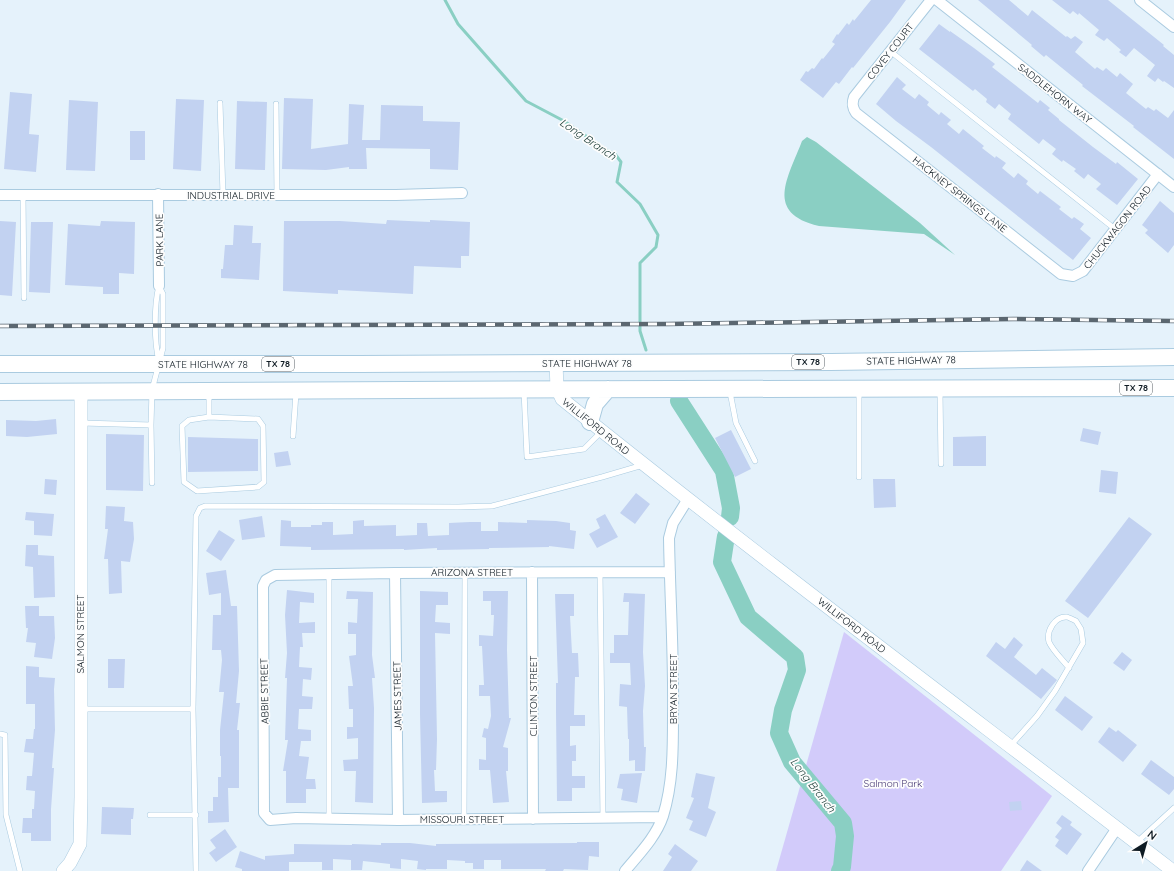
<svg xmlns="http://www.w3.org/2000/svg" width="1174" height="871" viewBox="0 0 1174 871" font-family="Quicksand,sans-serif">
<rect width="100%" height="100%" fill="#e5f2fb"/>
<path fill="#d2cbfa" d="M844,632L1052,796L1001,871H776Z"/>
<path fill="#8acfc3" d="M807,137L816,142L920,223L955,255L924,234L819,226C764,213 788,178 802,141Z"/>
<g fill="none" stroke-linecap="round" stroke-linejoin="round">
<path stroke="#8acfc3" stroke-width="3" d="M445,0L458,24L526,101L564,121L608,151L615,154L621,162L617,182L640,204L658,235L656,247L640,263V331L646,350"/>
<path stroke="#8acfc3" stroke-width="18" d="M679,401L724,471L731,508L730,517
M726,536L722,562L748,617L795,657L797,670L783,710L779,733L792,762L843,823L845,836L842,867L840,871"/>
</g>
<path fill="#c2d2f1" d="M871,0H906L890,22L853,68L852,67L839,84L836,82L823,98L800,80L806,71L808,72L812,68L814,69L822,58L823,59L835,44L832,42L837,34L838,35L847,23L849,25L853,19L854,21Z
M978,0H1009L1028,16L1032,10L1066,37L1067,36L1071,39L1075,36L1083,42L1075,52L1095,69L1097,67L1103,71L1106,68L1117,77L1120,73L1133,84L1126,93L1146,109L1148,107L1154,111L1156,109L1168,118L1174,110V159L1133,127L1134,126L1082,86L1083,85L1046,55L1044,57L1031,46L1032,45Z
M1052,0H1108L1164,45L1163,46L1174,55V88L1164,81L1163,82L1158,78L1155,82L1147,76L1155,65L1134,48L1126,57L1119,52L1121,50L1107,38L1104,41L1095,35L1099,30L1079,13L1078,15L1073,11L1070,14Z
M939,24L950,32V31L974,48L995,64L992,67L1038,103L1040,100L1050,108L1048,110L1059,119V120L1093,147L1116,164L1117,162L1138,179L1117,205L1096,189L1101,184L1088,174L1084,179L1074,171L1076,169L1063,160L1062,162L1052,154L1056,149L1043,139L1039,144L1008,119L1011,114L999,104L995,109L986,102L987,99L975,89L973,91L919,49Z
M897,77L906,85L902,89L915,99L919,94L929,102L927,105L939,115L941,112L951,120L947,124L959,134L963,129L984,146L982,148L995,158L996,156L1006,163L1002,168L1014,178L1018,173L1028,181L1026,184L1038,194L1040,191L1061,207L1059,209L1072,219L1074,217L1084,224L1080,229L1091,238L1073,260L931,147L896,121L876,104Z
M10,92L32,94L29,134L39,135L36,172L4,169Z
M284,98L313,99L311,149L348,144L349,104L364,105L362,140H380L381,105L423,106V121L460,122L458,170L430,169V149L366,148L367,169H349V167L326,170L282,169Z
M176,99L204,100L201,171L173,169Z
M69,100L98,102L95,171L66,170Z
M237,101L267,102L265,170L235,169Z
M130,131H145V160H130Z
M1160,201L1174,213V245L1168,253L1145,233L1148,230L1142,225Z
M387,220L430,222V220L470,222L469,256H461V268L414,266L413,294L338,290V294L283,291L284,221H340L386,224Z
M0,221L16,222L12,296L0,295Z
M101,221L135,222L134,274L119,273V294H103V287L65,285L68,224L100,226Z
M31,222H53L50,293L29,292Z
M234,225L253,226L252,243H261L259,280L221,278V269H223L225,245H233Z
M56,419L57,434L27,437L6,436V420L36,421Z
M1083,428L1101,432L1098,445L1080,441Z
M731,430L751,469L735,477L715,438Z
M106,434L144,435L143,491L106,490Z
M986,436V466H953V437Z
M188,437L258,439V471L188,472Z
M288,451L291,465L276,467L274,453Z
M1101,470L1118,472L1116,494L1099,492Z
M45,479L57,480L56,495L44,494Z
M873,479H895L896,507L874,508Z
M636,493L650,504L635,524L620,513Z
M106,506L125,507L124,521L133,522L134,539L130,562L121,561L122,593L109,594L108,559H104L108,529H105Z
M26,512L54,514L52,536L34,535V521L25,520Z
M605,514L618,537L597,548L589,534L600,528L596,519Z
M262,516L265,537L242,540L239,520Z
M1129,517L1152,534L1088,618L1065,601Z
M281,520L291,521V527H311V525H322V522H333V535L353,534V521L364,520V526L396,525V536L417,535V523H427L428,536L449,535V523L470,522H481V531H498V522L527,523V520L556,521L570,523V530L576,531L574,549L549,546V547L489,548V549L437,550V548L404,550V549L311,550V547L280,546Z
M219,530L235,540L221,561L206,551Z
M26,545H38V555L54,556L55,597L34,598L33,567L25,566Z
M226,570L231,606H237L239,671L236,703H240L237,730H239V788H228L229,822L208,823V811H213V797H218V777H221V756H220V730L224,692H219L222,660L221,650H212L213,615H221V593L209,595L206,573Z
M287,590L314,593V603L300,602L299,623L315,622V633H302L303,647H300L299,667L312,668L311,680L303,679L302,696L313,697L312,709H299L298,729L311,730V741H301L299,756L309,757L306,779H315L316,789H306V803H286V771H283L288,740H285L287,678H285L287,653L285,615Z
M347,591L373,592L372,655L375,678H372L374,708L373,803L355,802L356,771H344L343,760L358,759V738L347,739V727H353V709H349L348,686H353L349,656L356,655V634H348V622L357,623L358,599H346Z
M420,591L448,592V605H436L435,622L450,623V634L435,633L437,739L436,770H434L435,791H447V802L422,803L420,714Z
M483,591H508L507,650L509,718H511L503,747L508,748V771H506L509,802L493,803L490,770H479V759L486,760V738L482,737L484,728L488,729L491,716L490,696H479V685H484L482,646H479V635L493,636L494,615H491V601H483Z
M624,593L645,594L643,652L645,686L643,711L644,747H646L645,771H635V760L629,761V739H628L627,707L619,706L620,684L631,685L630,663H610V653H614V635H628L629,602H623Z
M555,594H574V616H570L572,653H578L579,677H575L574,715H585V726H570V746L576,745V761H572V776H585V788H572V801H557L556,711V683H558Z
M25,606H39V616H54L55,638L52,659L34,657L36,643L26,642L28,628H26Z
M1014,637L1023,645L1014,657L1036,675L1042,668L1057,680L1041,699L986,656L996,642L1005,649Z
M1122,652L1132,660L1124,671L1113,663Z
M108,659H125L124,688H108Z
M26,666L39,667V677L55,678L54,689L55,730L52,768H54L51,809V841H31V833H22L23,818H32V809H34L35,791L26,790L27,776H32L34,753L24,752L26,739H33L34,729H35V704H26Z
M1065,696L1093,717L1082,731L1055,710Z
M1109,727L1116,732L1118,730L1137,745L1123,762L1098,742Z
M1151,760L1174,777V789L1169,795L1141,774Z
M642,773L637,803L621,800L623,789L617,788L620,774Z
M696,773L715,777L708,808L716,812L706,837L689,830L693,821L686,818L694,798L691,797Z
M1021,801L1022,810L1010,811L1009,802Z
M102,807L134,808L133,819H131V835L101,834Z
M1062,815L1072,822L1070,825L1082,834L1067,855L1055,846L1059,840L1055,837L1062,828L1056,823Z
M225,829L237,847L216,862L209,853L216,848L210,840Z
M577,842H599V857L589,856L588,870L564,869L563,871H545L546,869H501V860H484V869H473V863H465V861L447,860V869H426V870L417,869L418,861L401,859V869L390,868V864L363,861L362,870H351V860L333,859V870H322V862H289V871H242V869L235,867L240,851L265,860V856L294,854V844L352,845V844L381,845V843H410L436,846V844L577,843Z
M675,844L698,861L691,871H663L672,857L668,854Z
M1027,860L1042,871H1020Z"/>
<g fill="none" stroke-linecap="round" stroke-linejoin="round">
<defs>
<path id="service" d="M890,51L1115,229
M220,103L223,195
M276,104L277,195
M23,195L24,298
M159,361C154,342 154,304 159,286
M859,390V477
M524,391L527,457L584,449L601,432
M209,392V417L258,419L263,426L264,482L258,487L197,491L184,482L182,426L189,420L209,417
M730,392L736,423L755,461
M940,392L941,464
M82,423L151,425L152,390L163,348V294L159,286
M151,425L152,483
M293,436L296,393
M600,572L603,818
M329,574V819
M81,709H193
M0,734L5,735L6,815L20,871
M1011,745L1037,716L1055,691L1083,643L1081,629L1076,621C1074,620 1070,618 1067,617C1055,616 1046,631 1049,642C1053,651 1063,660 1069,668
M150,815H196
M464,819L465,572
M1137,842L1174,808
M196,871L193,709L196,516L200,508L205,506L458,507L492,506L602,477L643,465"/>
<path id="minor" d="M931,0L854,97C852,103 852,107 856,113L1061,274L1073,276L1083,271L1158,174
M937,0L1174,187
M1140,0L1174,27
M158,194L159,286
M0,195H396L462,193
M532,572L533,819
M395,573L398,820
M662,817L398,820L296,818L270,820L264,813L263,586L266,580L275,575L395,573L670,572
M625,871C639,854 656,837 663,816C673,784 673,750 673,717C674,657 670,598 669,538L673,523L688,499
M1088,871L1117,828"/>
<path id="tertiary" d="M556,363L557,388L562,399C762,560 969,714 1173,871
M63,871L70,863L80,844L81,797V391"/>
<path id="primary" d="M0,364H359L831,362L1174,357
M0,392C391,387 783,391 1174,388
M590,422L595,404L608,389"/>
</defs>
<use href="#service" stroke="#aacbe0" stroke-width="6"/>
<use href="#minor" stroke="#aacbe0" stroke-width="12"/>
<use href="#tertiary" stroke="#aacbe0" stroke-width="14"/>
<use href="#primary" stroke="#aacbe0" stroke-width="18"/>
<use href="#service" stroke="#fff" stroke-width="5"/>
<use href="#minor" stroke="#fff" stroke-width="10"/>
<use href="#tertiary" stroke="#fff" stroke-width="13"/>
<use href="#primary" stroke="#fff" stroke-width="16"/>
<defs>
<path id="rail" d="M0,326L668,324L1013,319L1174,321"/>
</defs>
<use href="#rail" stroke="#5b6770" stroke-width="4.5"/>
<use href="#rail" stroke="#fdfdfd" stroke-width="3" stroke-dasharray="9" stroke-linecap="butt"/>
</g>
<g text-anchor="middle" stroke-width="3.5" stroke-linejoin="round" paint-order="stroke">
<g fill="#fdfdfd" stroke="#565f64" stroke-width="1">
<rect x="792" y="355" width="32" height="14" rx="3"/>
<rect x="262" y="357" width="32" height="14" rx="3"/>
<rect x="1120" y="381" width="32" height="14" rx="3"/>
</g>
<g font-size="9" font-weight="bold" fill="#0f1b23">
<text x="808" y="365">TX 78</text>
<text x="278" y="367">TX 78</text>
<text x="1136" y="391">TX 78</text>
</g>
<g font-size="10" fill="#0f1b23" stroke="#fdfdfd">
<text transform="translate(890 51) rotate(-52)" y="4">COVEY COURT</text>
<text transform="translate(1055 93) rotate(38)" y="4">SADDLEHORN WAY</text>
<text transform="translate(960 194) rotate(38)" y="4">HACKNEY SPRINGS LANE</text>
<text x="231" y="199">INDUSTRIAL DRIVE</text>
<text transform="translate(1117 227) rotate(-52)" y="4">CHUCKWAGON ROAD</text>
<text transform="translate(159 240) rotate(-91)" y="4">PARK LANE</text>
<text transform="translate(911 360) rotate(-1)" y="4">STATE HIGHWAY 78</text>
<text x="587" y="367">STATE HIGHWAY 78</text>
<text x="203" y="368">STATE HIGHWAY 78</text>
<text transform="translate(596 426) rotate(39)" y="4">WILLIFORD ROAD</text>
<text x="472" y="576">ARIZONA STREET</text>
<text transform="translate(852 625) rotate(38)" y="4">WILLIFORD ROAD</text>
<text transform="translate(80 634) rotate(-90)" y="4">SALMON STREET</text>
<text transform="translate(673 689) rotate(-90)" y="4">BRYAN STREET</text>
<text transform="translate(264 691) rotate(-91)" y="4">ABBIE STREET</text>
<text transform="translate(397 696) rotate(-91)" y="4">JAMES STREET</text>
<text transform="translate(533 696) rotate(-90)" y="4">CLINTON STREET</text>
<text x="462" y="823">MISSOURI STREET</text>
</g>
<g font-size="10" fill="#433472" stroke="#fdfdfd">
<text x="893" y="787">Salmon Park</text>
</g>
<g font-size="11" font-style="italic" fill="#163832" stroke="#fdfdfd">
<text transform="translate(588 139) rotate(34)" y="4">Long Branch</text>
<text transform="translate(813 785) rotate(52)" y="4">Long Branch</text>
</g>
</g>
<g transform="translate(1146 843) rotate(37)" stroke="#fdfdfd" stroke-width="3" paint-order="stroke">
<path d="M0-3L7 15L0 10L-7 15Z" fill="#0f1b23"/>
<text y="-6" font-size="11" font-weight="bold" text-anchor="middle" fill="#0f1b23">N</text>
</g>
</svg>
